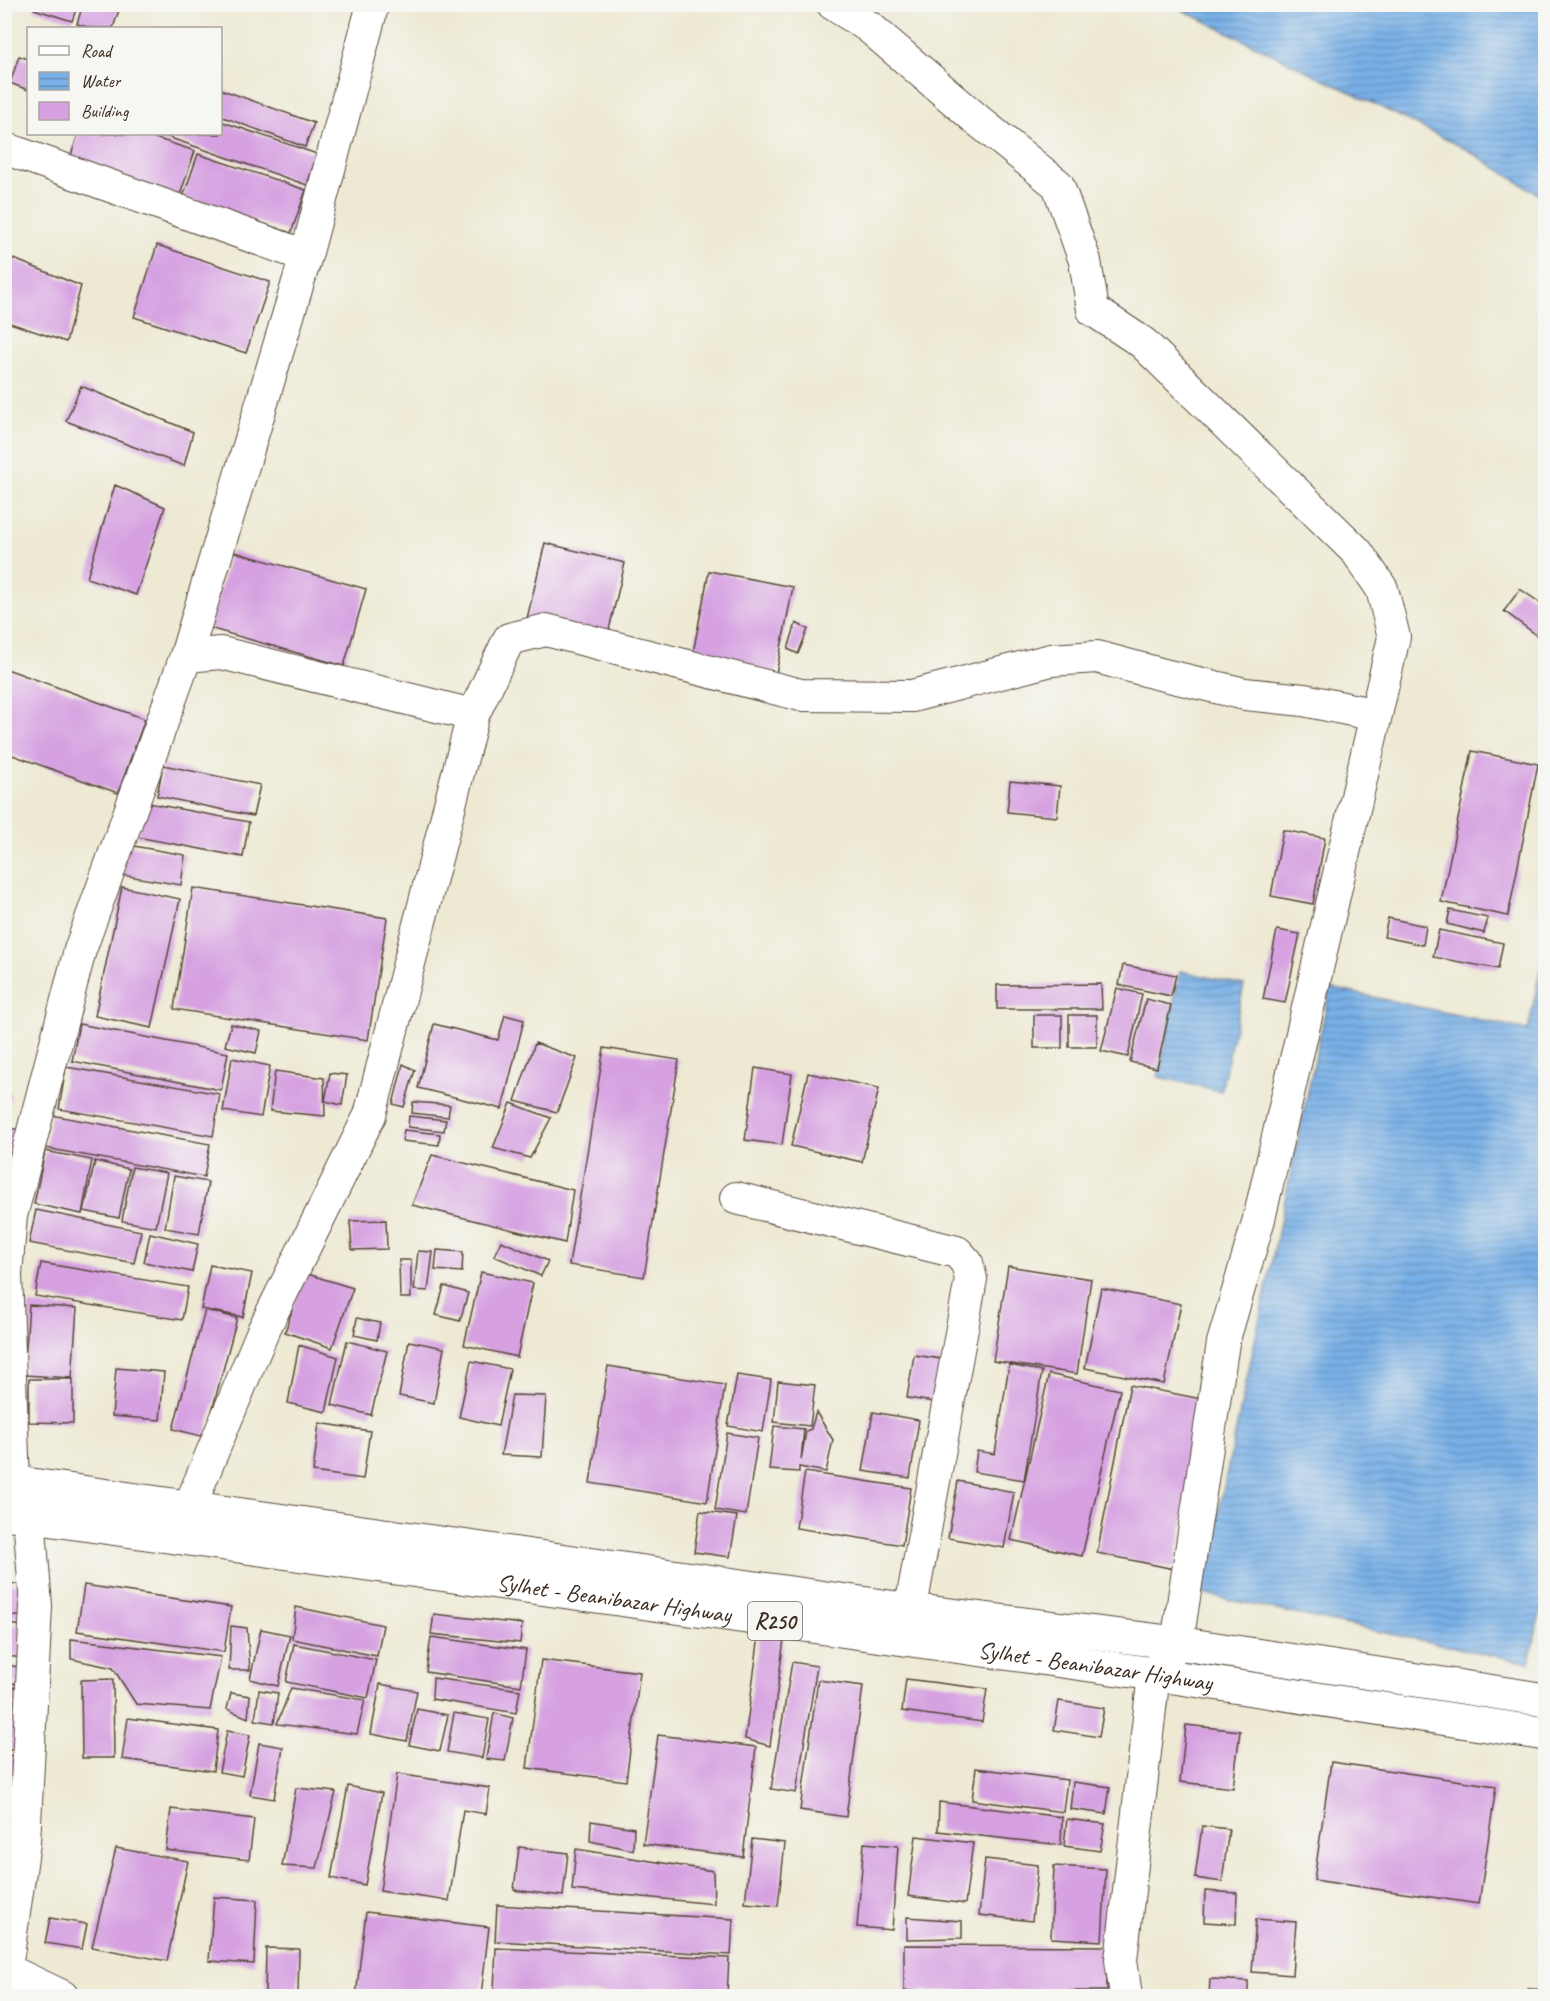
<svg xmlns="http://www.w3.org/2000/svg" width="1550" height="2001" viewBox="0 0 1550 2001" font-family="Caveat,sans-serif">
<defs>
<pattern id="water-rules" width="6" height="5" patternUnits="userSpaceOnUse" patternTransform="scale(1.5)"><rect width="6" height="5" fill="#78b0e7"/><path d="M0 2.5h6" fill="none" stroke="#648fbb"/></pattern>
</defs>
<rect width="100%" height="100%" fill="#f6f6f2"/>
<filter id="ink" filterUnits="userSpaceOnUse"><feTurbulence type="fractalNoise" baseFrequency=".0167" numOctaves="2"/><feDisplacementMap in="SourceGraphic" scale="12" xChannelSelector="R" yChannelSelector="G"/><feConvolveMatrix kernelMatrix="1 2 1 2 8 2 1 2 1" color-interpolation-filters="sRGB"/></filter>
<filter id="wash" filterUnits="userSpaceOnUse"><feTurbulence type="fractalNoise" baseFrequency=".008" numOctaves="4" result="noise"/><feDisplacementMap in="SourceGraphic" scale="24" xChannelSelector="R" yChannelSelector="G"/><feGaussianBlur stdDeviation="1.35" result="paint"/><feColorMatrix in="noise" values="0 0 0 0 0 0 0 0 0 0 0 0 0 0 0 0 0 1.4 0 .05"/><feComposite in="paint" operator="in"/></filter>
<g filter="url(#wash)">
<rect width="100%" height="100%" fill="#ede9d3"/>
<path fill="url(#water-rules)" stroke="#5a6d82" stroke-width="1.5" d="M1172,5H1545V199L1468,150Z
M1545,946L1546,1587L1529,1663L1201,1594L1330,988L1528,1030Z
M1180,971L1244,985L1221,1091L1158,1077Z"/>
<g id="blocks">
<path fill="#d6a0e1" d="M36,4H78L72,21L34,9Z
M83,4H121L113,28H91L77,24Z
M19,56L28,59V90L10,83Z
M220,89L314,123L305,147L220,116Z
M220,121L317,154L307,185L159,134H220Z
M78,134H143L195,151L179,198L69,161Z
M198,154L306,190L291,233L183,197Z
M157,245L270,282L246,353L134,317Z
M4,255L81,286L66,342L4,321Z
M81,386L193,432L184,466L66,421Z
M115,485L165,507L136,595L87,578Z
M545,543L625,563L606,642L526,623Z
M231,551L366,589L344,666L209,628Z
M709,571L793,587L775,679L691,663Z
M1520,589L1546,607V642L1504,611Z
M796,623L808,629L798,654L788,649Z
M4,668L145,719L118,793L4,752Z
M1472,751L1538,764L1508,916L1441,902Z
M163,765L260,785L253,816L157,796Z
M1010,781L1060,786L1057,817L1007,812Z
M143,802L249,822L243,857L137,837Z
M1283,830L1325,838L1313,904L1271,896Z
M128,845L185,855L181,885L122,875Z
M122,887L180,899L152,1028L95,1016Z
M193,888L387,918L368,1040L174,1009Z
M1450,910L1488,918L1484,933L1447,924Z
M1388,918L1426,926L1423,945L1384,937Z
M1277,930L1300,934L1285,1003L1263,999Z
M1439,930L1503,943L1498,969L1433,957Z
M1123,965L1176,975L1171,996L1119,985Z
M1101,984L1102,1009H997V985Z
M1117,988L1142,994L1128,1057L1101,1051Z
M1146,999L1171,1005L1157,1068L1130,1062Z
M505,1015L524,1020L502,1109L418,1088L434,1024L498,1040Z
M1034,1015H1062V1048H1034Z
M1069,1015H1097V1047H1069Z
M79,1024L228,1053L221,1090L72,1061Z
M231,1024L261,1031L256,1053L225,1046Z
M535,1043L577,1058L557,1112L515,1101Z
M604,1048L679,1060L644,1277L569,1265Z
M232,1058L270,1066L261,1117L223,1111Z
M403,1064L415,1070L404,1107L393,1104Z
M66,1067L220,1094L213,1136L59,1109Z
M755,1068L792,1074L782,1145L745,1140Z
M275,1071L324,1078L325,1116L270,1111Z
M330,1073L347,1075L342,1105L325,1101Z
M808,1073L879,1088L862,1162L791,1146Z
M4,1094L10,1095L6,1120L4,1119Z
M413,1102L450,1105L448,1117L412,1113Z
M511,1103L551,1118L530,1158L493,1148Z
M51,1115L210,1144L204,1177L45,1148Z
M409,1116L446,1120L444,1131L408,1127Z
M4,1127L25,1131L21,1155L4,1152Z
M404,1130L440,1134L439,1145L402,1141Z
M45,1151L92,1160L82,1214L34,1204Z
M432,1155L573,1190L565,1243L412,1205Z
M95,1161L129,1169L119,1218L84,1211Z
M132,1167L167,1173L156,1227L122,1221Z
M174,1176L208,1182L199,1234L165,1228Z
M36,1210L141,1231L134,1263L29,1243Z
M386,1220L387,1249L352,1250L350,1221Z
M150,1233L198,1244L192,1272L144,1262Z
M501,1241L548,1261L541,1276L494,1256Z
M437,1250L463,1252L462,1272L435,1270Z
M418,1251L433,1252L428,1291L414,1290Z
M399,1260H411V1298H400Z
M41,1263L188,1287L182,1320L35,1296Z
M210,1265L252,1273L243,1317L201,1309Z
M1008,1266L1091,1279L1077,1374L993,1361Z
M481,1272L533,1283L517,1357L464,1345Z
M304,1273L353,1288L332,1348L285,1332Z
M444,1286L468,1293L460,1321L436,1315Z
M1101,1288L1181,1304L1164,1384L1085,1368Z
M29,1305L77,1308L72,1378L24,1375Z
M205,1310L237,1318L205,1437L173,1429Z
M357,1318L380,1323L377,1340L354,1335Z
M347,1341L387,1351L371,1415L332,1405Z
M409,1341L444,1348L434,1403L399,1396Z
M299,1345L338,1357L326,1412L288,1403Z
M914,1355L941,1359L934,1402L907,1398Z
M471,1361L510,1369L498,1426L459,1417Z
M1009,1365L1042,1371L1024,1480L974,1472L977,1451L995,1454Z
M608,1366L725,1385L707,1502L590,1483Z
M116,1368L164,1372L160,1420L112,1416Z
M1049,1374L1120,1390L1082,1556L1011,1540Z
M737,1375L771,1380L763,1432L728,1426Z
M29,1379H73V1423L29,1422Z
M778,1381L815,1385L810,1426L774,1422Z
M1130,1385L1207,1400L1174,1569L1097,1553Z
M512,1395L546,1396L542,1457L501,1455Z
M816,1412L833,1440L826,1472L799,1467V1472L769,1470L774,1426L804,1429L801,1460L806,1431L811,1429Z
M873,1412L919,1420L910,1478L863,1471Z
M319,1423L370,1431L363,1479L313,1472Z
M727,1433L758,1438L746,1515L715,1510Z
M805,1472L911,1488L902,1545L796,1528Z
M958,1481L1014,1492L1004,1548L948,1538Z
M700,1511L737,1516L730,1557L694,1552Z
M4,1583L25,1585L26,1617L4,1615Z
M84,1585L231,1607L224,1652L77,1631Z
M296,1607L383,1625L377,1656L292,1639Z
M434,1614L522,1624L520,1643L431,1634Z
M4,1624L28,1626L26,1658L4,1656Z
M231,1626L247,1628L250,1670H229Z
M760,1628L785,1631L770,1746L745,1739Z
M261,1629L290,1635L278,1686L250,1679Z
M431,1637L526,1650L521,1686L426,1672Z
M71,1639L221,1657L210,1710L136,1704L113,1668L71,1659Z
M294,1644L376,1660L368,1698L286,1682Z
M541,1660L640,1672L626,1781L527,1768Z
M792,1662L817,1666L796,1793L771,1789Z
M4,1665L27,1668L26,1685L4,1682Z
M433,1678L520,1690L516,1713L432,1699Z
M113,1679L114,1758H82L81,1680Z
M906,1679L987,1689L982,1722L902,1711Z
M818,1680L863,1686L846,1817L800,1810Z
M380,1684L417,1691L407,1741L371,1734Z
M4,1686L27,1689L24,1752L4,1749Z
M291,1688L365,1700L357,1734L277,1724Z
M259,1690L278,1693L274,1723L255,1720Z
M231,1693L250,1696L248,1718L227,1709Z
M1059,1701L1104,1708L1099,1737L1054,1730Z
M417,1709L448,1715L440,1751L409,1745Z
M454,1713L489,1719L482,1758L447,1752Z
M494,1713L513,1718L505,1761L486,1759Z
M128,1718L218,1730L213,1771L122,1759Z
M1186,1725L1240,1731L1233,1788L1180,1782Z
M227,1731L250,1735L242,1776L219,1772Z
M658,1735L756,1747L743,1857L643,1844Z
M259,1743L283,1747L274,1799L250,1795Z
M4,1754L14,1756L11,1830H4Z
M1331,1762L1496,1786L1479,1904L1314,1880Z
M976,1768L1067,1780L1063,1812L972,1800Z
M397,1774L490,1788L486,1814L463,1810L449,1901L380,1891Z
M1073,1782L1110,1787L1106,1814L1070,1809Z
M348,1786L382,1793L365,1885L331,1878Z
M296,1788L336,1792L317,1868L282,1866Z
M939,1802L1062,1817L1061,1845L938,1831Z
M171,1809L254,1819L249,1860L166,1850Z
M1067,1819L1105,1824L1100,1851L1064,1846Z
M591,1821L634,1828L633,1850L590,1841Z
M1202,1826L1229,1829L1222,1882L1195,1878Z
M916,1836L973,1843L965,1904L908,1896Z
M752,1839L785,1843L778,1906L745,1903Z
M864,1843L898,1846L892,1930L857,1927Z
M519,1847L568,1853L563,1896L514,1890Z
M116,1848L188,1861L167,1961L92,1947Z
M576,1849L713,1871L714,1904L572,1890Z
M985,1859L1038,1865L1032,1921L979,1915Z
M1054,1866L1106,1869L1102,1941L1051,1938Z
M1205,1891L1237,1893L1236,1924L1204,1922Z
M214,1897L257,1900L254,1964L209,1961Z
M497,1905L733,1919L731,1955L495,1941Z
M366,1912L489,1927L481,1995L442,1991V1996H356Z
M907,1917L962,1921V1938L907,1939Z
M50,1918L87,1924L82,1949L45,1943Z
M1256,1919L1296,1922L1292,1975L1252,1972Z
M1544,1943H1546V1966H1541Z
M904,1945L1107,1946V1991H904Z
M266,1948L299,1949L298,1996H265Z
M496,1948L729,1958L727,1996H667L494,1990Z
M1210,1979L1248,1981V1996H1209Z
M1528,1989L1546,1990V1996H1527Z
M493,1993L527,1995V1996H492Z
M1063,1994H1114V1996H1063Z"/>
</g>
</g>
<g filter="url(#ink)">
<use href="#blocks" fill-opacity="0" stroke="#564739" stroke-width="1.5"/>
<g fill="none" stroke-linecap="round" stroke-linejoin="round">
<defs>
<path id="street" d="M833,4L869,27L981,123L1058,185L1085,261L1093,310L1143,343L1357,552L1382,589L1394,637L1259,1219L1223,1343L1177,1643L1154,1674L1121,1960L1126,1996
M4,148L306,256
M186,656L306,256L373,4
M736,1198L957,1252L967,1263L971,1279L906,1634
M189,1508L263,1331L370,1115L473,715
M7,1970L62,1996
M4,1982L24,1843L36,1606L29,1516L14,1482L6,1274L11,1216L80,950L186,656L221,653L473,715L509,639L546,630L801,695L912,696L1051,660L1097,657L1160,674L1245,694L1304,700L1376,715"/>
<g id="primary">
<path d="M4,1481L911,1610L1177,1643L1546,1700"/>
<path id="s1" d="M4,1513L1154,1674L1546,1734"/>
</g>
</defs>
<use href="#street" stroke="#564739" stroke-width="34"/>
<use href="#primary" stroke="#564739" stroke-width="35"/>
<use href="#street" stroke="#fff" stroke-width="32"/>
<use href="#primary" stroke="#fff" stroke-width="33"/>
</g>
</g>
<g text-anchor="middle" stroke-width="4.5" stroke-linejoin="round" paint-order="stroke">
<rect fill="#f6f6f2" stroke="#73675e" stroke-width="1.5" x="748" y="1602" width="54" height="38" rx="4.5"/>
<g font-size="22" font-weight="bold" fill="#3b2a1e">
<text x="775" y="1629">R250</text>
</g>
<g font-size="24" fill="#3b2a1e" stroke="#f6f6f2">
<text dy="8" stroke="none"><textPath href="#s1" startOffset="616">Sylhet - Beanibazar Highway</textPath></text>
<text dy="8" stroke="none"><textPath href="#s1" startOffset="1102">Sylhet - Beanibazar Highway</textPath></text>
</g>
</g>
<rect width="1550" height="2001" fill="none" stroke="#f6f6f2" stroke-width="24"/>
<rect x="27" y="27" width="195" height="108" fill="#f6f6f2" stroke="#aba49d" stroke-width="1.5"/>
<rect x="39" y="46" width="30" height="9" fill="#ffffff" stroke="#aba49d" stroke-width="1.5"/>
<text x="81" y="57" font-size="18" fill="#3b2a1e">Road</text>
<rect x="39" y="72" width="30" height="18" fill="url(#water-rules)" stroke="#aba49d" stroke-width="1.5"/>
<text x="81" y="87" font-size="18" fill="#3b2a1e">Water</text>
<rect x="39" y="102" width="30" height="18" fill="#d6a0e1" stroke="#aba49d" stroke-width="1.5"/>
<text x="81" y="117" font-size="18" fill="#3b2a1e">Building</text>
</svg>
